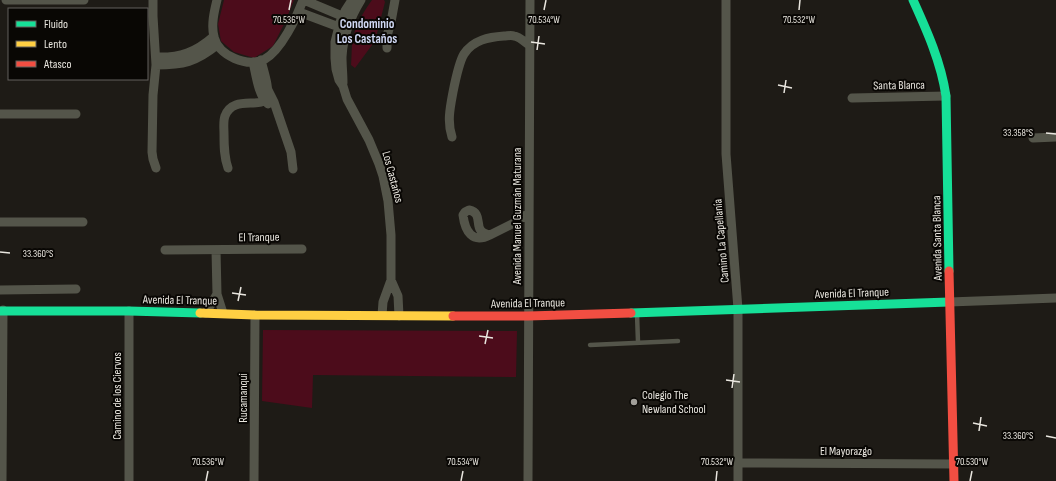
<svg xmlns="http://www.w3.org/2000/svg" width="1056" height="481" viewBox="0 0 1056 481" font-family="'Sofia Sans Condensed',sans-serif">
<rect width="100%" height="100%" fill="#1e1b16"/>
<path fill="#4c0c1b" d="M224,0H294L285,22L273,46L254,58L234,52L221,41L218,24Z
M372,0H384L385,2L375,41L355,68L351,65C352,55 351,44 354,34C357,22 365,10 372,0Z
M263,330L517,331L516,377L313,375L312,408L262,401Z"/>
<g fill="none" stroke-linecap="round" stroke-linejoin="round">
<path stroke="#54554a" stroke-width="4.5" d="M637,314L638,342
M590,345L678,341"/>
<path stroke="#54554a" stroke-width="9" d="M6,0H84
M153,0V16L156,65L153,95L152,152L153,159L156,168
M217,0C214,12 211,25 214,37C219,56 247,68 265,59C281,50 297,17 303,0
M304,0L342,16L345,21
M352,0L345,11L340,22L335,42V58L336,69L339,80L343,86L347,99L369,140L379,164L383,176L388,201L391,235V280L383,302L382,315
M726,0V154L738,309V481
M299,12L339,27L344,26
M387,48V36L391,22L395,0
M156,57C180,58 196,52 214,36
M253,62C256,74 258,95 268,104
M156,65C183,65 196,62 217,45
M343,83C343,74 342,66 342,57C343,36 350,18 361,0
M268,90L274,102L291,152L293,169
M852,98L946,96
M0,114H76
M452,137C447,122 450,108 453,92C455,82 459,62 464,54C473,40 489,37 504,36C507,36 511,35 514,36C518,36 525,42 529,45
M1033,138L1056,137
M228,168C224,157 224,146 224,134C224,128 223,121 225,116C233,94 262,110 267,97C270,89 263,69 261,60
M469,210C486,214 470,232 490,235C472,244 465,231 463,215L465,212Z
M0,222H83
M490,235L512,224L529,213
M165,250L302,249
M216,250L217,294L223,313
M391,280L398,296L399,316
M0,290L76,289
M949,302L1056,298
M206,313L217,294
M738,463L953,464
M2,481L3,310
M129,481V311
M254,481L255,315
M528,481L530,0"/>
<path stroke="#16e098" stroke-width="9" d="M913,0C927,31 941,62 946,96L949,271
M0,311H129L200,313
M631,313L949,302"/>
<path stroke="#ffcf43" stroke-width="9" d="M200,313L255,315L453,316"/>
<path stroke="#f24e42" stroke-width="9" d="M949,271L954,481
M453,316H528L631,313"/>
</g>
<path fill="none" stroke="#e9e6df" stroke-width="1.5" d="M289,10L291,0M544,10L546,0M799,10L800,0M531,42L545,44M537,50L539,36M778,85L792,88M784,93L786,80M1046,133L1056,134M0,252L10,253M232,293L246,295M238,301L241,287M479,336L493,338M485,344L488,330M726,380L740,382M732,388L734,374M973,423L987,426M979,431L981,417M1046,436L1056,438M206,481L208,471M461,481L463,471M716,481L717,471M970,481L972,471"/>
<circle fill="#a29f99" stroke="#090704" stroke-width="1.5" cx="634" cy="402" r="4"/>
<g text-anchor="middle" stroke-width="4" stroke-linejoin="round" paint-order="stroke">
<g font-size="12" fill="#e9e6df" stroke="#090704">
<text transform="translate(899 85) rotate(-1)" y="4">Santa Blanca</text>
<text transform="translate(393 177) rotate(75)" y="4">Los Castaños</text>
<text transform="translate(517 216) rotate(-90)" y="4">Avenida Manuel Guzmán Maturana</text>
<text transform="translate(259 237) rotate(-1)" y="4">El Tranque</text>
<text transform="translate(937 238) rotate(-91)" y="4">Avenida Santa Blanca</text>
<text transform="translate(721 241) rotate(-95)" y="4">Camino La Capellanía</text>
<text transform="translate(852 293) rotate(-2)" y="4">Avenida El Tranque</text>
<text transform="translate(180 300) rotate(1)" y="4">Avenida El Tranque</text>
<text transform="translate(528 303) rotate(-1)" y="4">Avenida El Tranque</text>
<text transform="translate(117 396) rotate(-90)" y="4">Camino de los Ciervos</text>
<text transform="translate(243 398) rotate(-90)" y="4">Rucamanqui</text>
<text x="846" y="455">El Mayorazgo</text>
</g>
<g font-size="12" fill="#e9e6df" stroke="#090704" text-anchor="start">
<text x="642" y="399">Colegio The<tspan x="642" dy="14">Newland School</tspan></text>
</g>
<g font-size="13" font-weight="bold" fill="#cfd7f3" stroke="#090704">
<text x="367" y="28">Condominio<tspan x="367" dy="15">Los Castaños</tspan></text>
</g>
</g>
<g font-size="10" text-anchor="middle" fill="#e9e6df" stroke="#090704" stroke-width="4" stroke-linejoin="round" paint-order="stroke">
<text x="289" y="23">70.536°W</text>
<text x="544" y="23">70.534°W</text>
<text x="799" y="23">70.532°W</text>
<text x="1018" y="136">33.358°S</text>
<text x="38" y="257">33.360°S</text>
<text x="1018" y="439">33.360°S</text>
<text x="208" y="465">70.536°W</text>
<text x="463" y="465">70.534°W</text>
<text x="717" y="465">70.532°W</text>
<text x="972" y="465">70.530°W</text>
</g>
<rect x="8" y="8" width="140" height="72" fill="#090704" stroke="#63605c"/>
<rect x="16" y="21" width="20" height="6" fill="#16e098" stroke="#63605c"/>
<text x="44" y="28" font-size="12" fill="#e9e6df">Fluido</text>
<rect x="16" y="41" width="20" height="6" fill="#ffcf43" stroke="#63605c"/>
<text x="44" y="48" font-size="12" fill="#e9e6df">Lento</text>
<rect x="16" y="61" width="20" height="6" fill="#f24e42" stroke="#63605c"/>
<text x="44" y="68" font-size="12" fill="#e9e6df">Atasco</text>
</svg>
